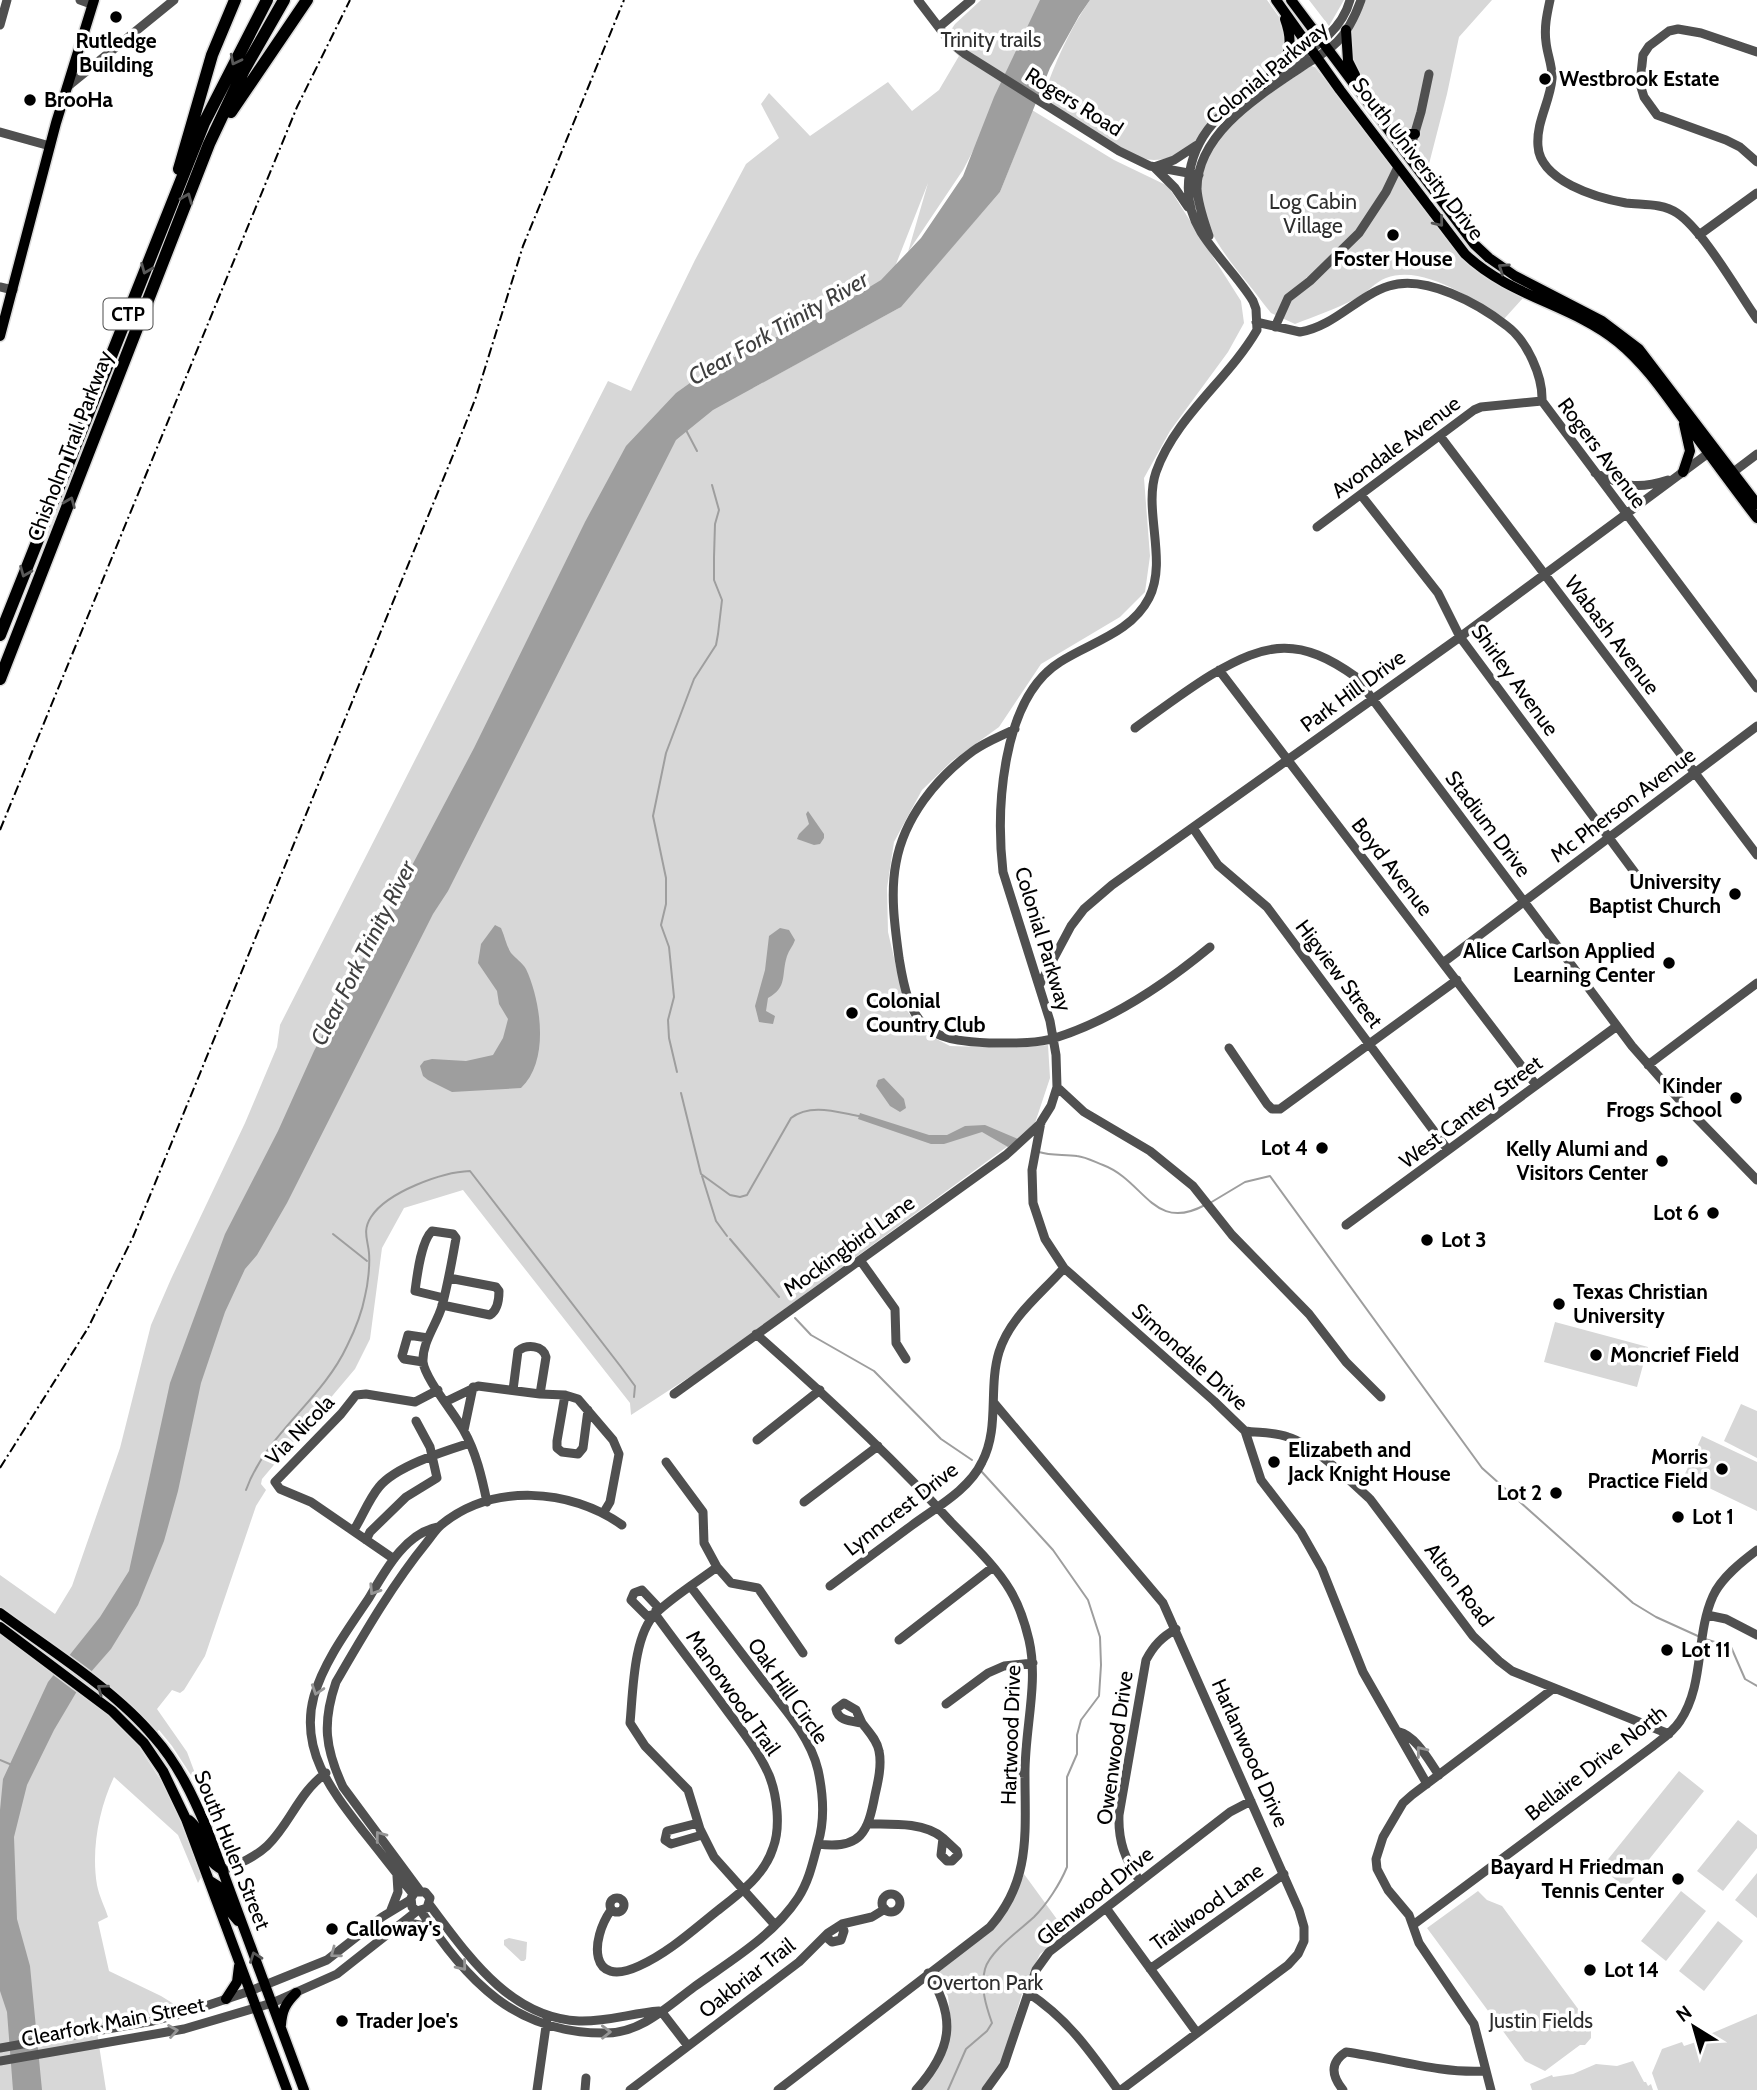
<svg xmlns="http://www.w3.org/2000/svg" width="1757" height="2090" viewBox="0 0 1757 2090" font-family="Cabin,sans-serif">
<rect width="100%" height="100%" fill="#fff"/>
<path fill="#d7d7d7" d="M981,0H1052L963,170L908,252L928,183L887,287L734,356L753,388L899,308L1000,192L1032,110L1114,160L1168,186L1241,301L1244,323L1228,352L1170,431L1144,478L1150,556L1145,592L1120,617L1041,664L999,727L952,761L922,790L894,842L887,888L888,932L906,1009L921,1031L950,1046L1015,1048L1048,1045L1050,1078L1035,1123L1008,1146L708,1365L631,1415L630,1403L463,1190L404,1208L382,1248L370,1339L355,1369L262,1479L261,1484L266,1490L256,1506L205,1656L184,1690L180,1693L172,1690L157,1709L187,1752L202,1792L172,1746L159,1730L139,1747L171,1796L201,1877L198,1883L178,1835L114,1777C99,1808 91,1850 97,1885C99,1896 105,1907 108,1917L98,1922L109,1971L161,1996L182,2009L96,2026L106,2090H0V1575L55,1614L72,1586L120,1448L151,1325L171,1279L245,1123L277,1047L280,1025L608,381L631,391L695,260L746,164L779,138L761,104L769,93L810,136L888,82L912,111L939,90L959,56L943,42L955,24Z
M1090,0H1267L1302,49C1279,64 1257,79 1236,96C1210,117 1193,160 1154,160C1127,160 1067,113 1043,97C1055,63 1069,30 1090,0Z
M1309,0H1344L1329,26Z
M1364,0H1492L1459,37L1447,94L1429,164C1402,134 1344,79 1350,36C1352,24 1360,11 1364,0Z
M1311,66L1315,67C1341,100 1368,131 1393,164C1435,221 1456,266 1523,298L1504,319C1473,300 1424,264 1386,278C1375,282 1366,294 1355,299C1336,309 1315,316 1295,324L1271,313L1263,303C1244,277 1217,250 1206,219C1195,191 1203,156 1222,134C1240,111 1286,83 1311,66Z
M1555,1322L1648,1347L1637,1387L1544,1362Z
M1741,1404L1757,1411V1458L1724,1441Z
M1702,1436L1757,1462V1511L1684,1476Z
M1679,1771L1704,1791L1626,1888L1601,1868Z
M1738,1820L1757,1835V1848L1723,1891L1697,1871Z
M1757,1873V1918L1735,1900Z
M1024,1874L1067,1933L1040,1954L1024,1987L1003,2058L984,2090H920L951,2025L948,1996L935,1975C975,1942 1001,1924 1024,1874Z
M1478,1891L1487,1900L1502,1906L1587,2021L1591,2024V2038L1585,2045H1580L1545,2071L1525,2061L1427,1928Z
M1681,1891L1706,1911L1666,1961L1641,1941Z
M1718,1921L1743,1941L1704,1991L1679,1971Z
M509,1938L527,1942L526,1959L524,1961H521L504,1945V1940Z
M1757,2014V2090H1658L1652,2073L1662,2049L1682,2042L1684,2046L1711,2037L1710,2034Z
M1633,2061L1644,2082H1646L1648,2086L1651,2084L1653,2090H1532L1530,2084L1552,2075L1553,2077L1573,2074L1596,2064L1617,2066Z"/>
<path fill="#9e9e9e" d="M1040,0H1090L1079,16L1050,68L1000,192L901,307L713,410L676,440L448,891L433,914L287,1203L257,1255L245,1269L225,1312L201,1383L178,1491L164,1541L138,1605L111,1649L83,1681L54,1730L27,1785L14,1837L17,1919L30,1966L42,2090H13L7,2012L0,1991V1810L3,1779L48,1682L100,1617L129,1571L170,1383L225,1234L278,1131L314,1051L474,748L585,522L626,446L676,393L711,368L825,314L881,280L921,238L963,176L994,97Z
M808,811L824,834V838L820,844L814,845L797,839L799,834L809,824L806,814Z
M495,925L501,928C505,937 506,945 511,953C516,959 522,962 526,969C541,1001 550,1061 521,1088L452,1092L428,1080L423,1076L420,1066L424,1061L432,1059L466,1061L493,1055L503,1038L508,1019L499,1004L497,991L478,963L481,944Z
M780,928L789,930L795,940C793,946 789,950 787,956C781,975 788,987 768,998L766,1011L775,1016L773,1024L759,1022L755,1006L765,970L769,936Z
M884,1078L904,1099L906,1108L900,1112L890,1106L876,1086L878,1080Z
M860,1113L929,1135H947L965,1126L985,1125L1018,1139L1008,1147L982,1132L944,1144H931L858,1119Z"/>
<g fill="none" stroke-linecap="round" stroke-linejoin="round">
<path stroke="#9e9e9e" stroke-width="2" d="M686,430L697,451
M677,1072L669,1038L668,1020L674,997L669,947L661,925L666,904V878L653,816L666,753L694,679L716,645L718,634L722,600L714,580V557L715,524L719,510L712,485
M681,1093L701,1174L730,1195L740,1197L747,1195L791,1118C810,1103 837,1112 859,1116
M1039,1152C1051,1156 1065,1154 1077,1156C1086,1157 1095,1162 1103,1165C1145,1181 1153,1233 1205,1205
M702,1176L716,1221L727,1236
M1210,1203L1245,1182L1270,1176L1482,1468L1633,1603L1656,1617L1700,1637
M333,1234L367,1261
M730,1239L779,1297
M795,1318L811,1335L874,1371L941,1439L972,1460
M246,1490C266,1434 322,1400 347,1346C354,1332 362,1312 365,1296C368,1284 370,1265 369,1253C368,1240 362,1231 371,1217C387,1192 442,1172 470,1171L621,1367L635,1386L634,1397
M1705,1639L1731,1647L1745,1679L1757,1686
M0,1760L12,1765
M948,2090L966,2049L987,2031L992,2023C986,2006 980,1987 985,1969C990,1951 1020,1930 1034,1917C1047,1904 1060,1884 1067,1867V1777L1077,1754V1735L1081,1720L1099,1696L1101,1665L1100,1637L1088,1600L1053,1550L982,1472"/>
<defs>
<path id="major" d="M1276,0L1340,90L1465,254C1510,297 1571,304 1618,342C1646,365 1665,394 1687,424C1710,455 1733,487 1757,518
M1291,0L1474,244L1489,258L1515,276L1602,321L1639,349L1757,504
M1346,30L1348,61L1355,75
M1262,85C1285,62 1297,52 1285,19
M1392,134H1415
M0,336L56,123L94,0
M1683,472L1690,451L1684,424
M0,1613C50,1650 115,1690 154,1737C178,1764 193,1796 207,1829L304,2090
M0,1627L112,1711L144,1743L163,1771L186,1819L287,2090
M189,1820C206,1833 201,1861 223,1870
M210,1881L218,1886L227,1908L238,1921
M226,1999L237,1982L239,1966
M281,2025C282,2010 286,2003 296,1993"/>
<path id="highway" d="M231,112L307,0
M179,169L212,55L235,0
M0,635L204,123L267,0
M0,679L209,144L244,70L284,0"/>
</defs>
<use href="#major" stroke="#dbdbdb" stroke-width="13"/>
<use href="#highway" stroke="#dbdbdb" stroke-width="15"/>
<path stroke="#505050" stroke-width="9" d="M80,0L91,4
M918,0L950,42L965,54L1119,151L1150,166L1199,175
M1550,0C1547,14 1544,27 1546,42C1547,54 1553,67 1552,79C1550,102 1536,122 1538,146C1540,181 1597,198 1626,203C1643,205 1662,203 1677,213C1703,230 1738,292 1757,319
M0,25L7,0
M939,27L971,0
M1757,52L1701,33L1678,29L1669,31L1649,46L1643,55L1640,84L1644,97L1657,115L1726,140L1740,147L1757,162
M1277,74C1305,53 1341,35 1350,0
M1266,82C1250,94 1232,104 1218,118C1188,148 1178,195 1201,232C1216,256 1238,277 1253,301L1256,309L1257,330C1228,380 1176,416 1156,472C1143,510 1168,561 1149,598C1131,633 1091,642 1060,662C1001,699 996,810 1003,872L1050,1021L1056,1055L1057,1087L1051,1106L1041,1122L1032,1170L1033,1203L1045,1239L1064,1268L1214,1401L1245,1431L1261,1480L1301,1532L1322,1569L1363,1672L1427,1784
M67,87L174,0
M0,132L50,146
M1408,156L1421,112L1429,74
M1188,207L1175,188L1154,167L1174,160L1197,145
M1699,235L1757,193
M1209,236C1204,221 1198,205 1197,189C1197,131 1264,93 1306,64C1317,57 1328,51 1337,42C1348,31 1356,14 1361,0
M0,287L13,290
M1256,322L1300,332C1335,326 1357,296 1389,286C1425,274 1479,304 1507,326C1527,341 1543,376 1542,401L1757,688
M1275,327L1288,298L1310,281L1359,233L1386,192L1398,167
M1440,436L1757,855
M1595,473C1624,486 1637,490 1668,480
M1728,476L1757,454
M1361,495L1438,593L1460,637L1644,885
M1317,527L1474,410L1481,407L1542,401
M1219,670L1536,1085
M1135,728C1160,710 1185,691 1211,675C1268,641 1300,637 1356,677L1632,1046L1684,1105L1757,1180
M1015,729C1001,736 985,742 973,751C936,778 904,818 896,863C890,894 895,928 899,958C903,982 908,1015 930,1030C946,1041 972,1042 991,1043C1012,1043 1035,1044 1055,1038C1112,1020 1164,985 1210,947
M1193,828L1218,865L1267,907L1448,1150
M1444,962L1757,726
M1039,986L1071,926L1084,909L1112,885L1460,637L1714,449
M1229,1048L1267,1104L1272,1109H1280L1457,980
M1648,1065L1757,983
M1057,1087L1084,1112L1150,1151L1193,1186L1232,1235L1309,1314L1346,1362L1381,1397
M1346,1225L1617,1026
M860,1260L895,1309L896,1343L906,1359
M444,1298L415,1291C417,1276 421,1241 432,1231L453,1234L456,1238C452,1261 448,1284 442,1306C437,1324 422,1342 423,1362C425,1379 455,1414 464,1431C476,1452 482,1478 487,1502
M442,1305L490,1315C498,1310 499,1300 499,1291L496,1287L449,1278
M756,1334C824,1394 890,1455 951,1522C971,1543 995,1565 1010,1590C1019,1605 1025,1623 1029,1640C1039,1684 1024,1731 1025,1777C1025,1833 1031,1881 990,1927L778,2090
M423,1362L404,1359L402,1356L408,1335L428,1338
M513,1390L518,1351C527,1344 543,1345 546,1357L540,1394
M674,1394L1006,1155L1041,1123
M565,1395L557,1441V1448L562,1452L578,1454L583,1448L588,1410
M445,1402L478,1386L540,1394L565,1395L578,1399L613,1440L619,1454L610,1502L604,1512
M994,1403L1163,1603L1299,1910L1304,1927V1941L1298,1954L1288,1965L1121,2090
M464,1430L473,1387
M1245,1431C1259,1433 1274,1432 1288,1437C1313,1444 1350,1481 1370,1499L1473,1636L1499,1661L1512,1671L1669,1734
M757,1440L820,1390
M666,1462L703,1512L704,1543L717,1567L731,1583L758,1588L803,1653
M804,1502L878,1446
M354,1530C362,1517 369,1499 379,1487C396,1466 445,1451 470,1443
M366,1540L370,1532L406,1497L437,1478L430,1447L416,1421
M394,1559L311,1502L280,1489L275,1482L341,1414L356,1395L366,1394L415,1402L438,1390
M717,1567C697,1582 674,1596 656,1613C633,1635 633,1693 630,1723L645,1746L688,1790L700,1829L714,1857L775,1925
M830,1586C857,1566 884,1546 911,1526C935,1508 969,1490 982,1462C1000,1428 988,1388 999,1352C1010,1317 1040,1295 1064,1268
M1707,1615L1726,1619L1757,1635
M899,1640L993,1567
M844,1703L856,1710L862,1723C851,1721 838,1721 836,1709Z
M946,1704L988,1673L1004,1666L1033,1663
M1399,1732C1416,1736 1429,1761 1439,1775
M1009,1772L1025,1773
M698,1823L667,1831L665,1840L671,1844L702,1835
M869,1824C891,1824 925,1822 943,1838
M943,1838L957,1851L958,1855L952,1861H947L941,1855Z
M818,1844C861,1850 868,1832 875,1795C878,1782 882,1765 879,1751C877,1740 868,1731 862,1723
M223,1870C238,1864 254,1858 267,1846C290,1824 299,1792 326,1773
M1140,1881C1125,1860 1118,1841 1119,1815L1146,1660C1154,1645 1162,1637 1176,1629
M420,1891L343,1787C325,1748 322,1723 336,1682C364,1634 392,1585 427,1542C432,1536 435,1530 441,1525C492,1483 570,1488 622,1525
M413,1894C396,1873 380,1852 363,1831C332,1791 299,1750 314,1696C324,1661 349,1628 369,1598C385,1571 405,1533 438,1527
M882 1903a9 9 0 1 1 18 0a9 9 0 1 1-18 0Z
M610 1905a7 7 0 1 1 14 0a7 7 0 1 1-14 0Z
M429,1904C467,1954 509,2018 579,2021C607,2022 632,2013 659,2011
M1106,1908L1197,2033
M391,1910L398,1892L397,1876
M611,1910C590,1940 589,1989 639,1966C668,1953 692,1931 717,1911C739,1894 764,1876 773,1848C781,1827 777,1795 769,1775C759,1752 743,1732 728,1712C704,1679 679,1647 655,1614L657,1606L642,1590L634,1593L631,1600L647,1616L655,1614
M421,1911C467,1981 515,2034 606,2033C641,2033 667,2007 694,1987C730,1961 773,1936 798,1898C809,1881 813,1862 818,1843C825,1820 823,1793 818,1770C810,1736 783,1707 762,1680C738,1649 715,1618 691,1587
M401,1925L414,1924L432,1927
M1413,1925L1652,1747C1662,1739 1673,1732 1680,1721C1705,1684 1695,1636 1713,1596C1721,1578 1741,1562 1757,1550
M825,1936L832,1942L841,1940L844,1931L842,1924
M1150,1969L1284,1874
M1027,1992C1069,2020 1089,2050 1118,2090
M661,2011L688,2046
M0,2048L153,2021L185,2013L250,1991L327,1960L382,1917L410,1900
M0,2061L184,2029L272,2003L337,1974L417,1911L427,1908L430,1898L425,1892H415L411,1898L412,1907L417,1911
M537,2090L547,2019
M585,2090L586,2078
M630,2090L799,1962L828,1933L842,1924L872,1917L885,1909
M916,2090C951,2051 958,2019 928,1973
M986,2090L1004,2065L1036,1970L1049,1952L1230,1812L1251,1801
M1343,2090C1332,2076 1329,2063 1346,2052C1392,2058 1439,2074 1486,2071
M1491,2090L1474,2024L1419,1943L1409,1915L1388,1890L1377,1869L1376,1859L1383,1837L1403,1803L1412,1795L1554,1688"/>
<use href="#major" stroke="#000" stroke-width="10"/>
<use href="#highway" stroke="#000" stroke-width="12"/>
<path stroke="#000" stroke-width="2" stroke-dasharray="10 3.5 2 3.5" stroke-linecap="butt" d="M0,830L297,107L350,0
M0,1468L88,1328L133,1237L458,443L476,397L523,246L624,0"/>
</g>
<defs><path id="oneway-chevron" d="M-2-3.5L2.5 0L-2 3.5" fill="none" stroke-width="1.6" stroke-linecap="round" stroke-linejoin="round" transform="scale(1.75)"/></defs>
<g stroke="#595959">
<use href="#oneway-chevron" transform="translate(235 60) rotate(117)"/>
<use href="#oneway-chevron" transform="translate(187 198) rotate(-68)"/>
<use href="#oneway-chevron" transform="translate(1439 222) rotate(51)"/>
<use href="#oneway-chevron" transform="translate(1503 268) rotate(-146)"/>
<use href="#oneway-chevron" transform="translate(146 269) rotate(112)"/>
<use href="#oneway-chevron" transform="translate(70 502) rotate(-68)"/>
<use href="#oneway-chevron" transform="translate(25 572) rotate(112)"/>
<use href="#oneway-chevron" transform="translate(102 1689) rotate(-143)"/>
<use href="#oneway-chevron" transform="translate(255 1957) rotate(-110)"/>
</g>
<g stroke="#969696">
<use href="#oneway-chevron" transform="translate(374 1590) rotate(123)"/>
<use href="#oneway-chevron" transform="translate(317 1690) rotate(108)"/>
<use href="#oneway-chevron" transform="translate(1421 1751) rotate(-129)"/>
<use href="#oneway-chevron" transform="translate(380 1836) rotate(-127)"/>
<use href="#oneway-chevron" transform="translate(335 1953) rotate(143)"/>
<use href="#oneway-chevron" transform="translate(462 1966) rotate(51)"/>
<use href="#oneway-chevron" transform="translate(173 2031) rotate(-9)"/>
<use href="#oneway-chevron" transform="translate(606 2032) rotate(-1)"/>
</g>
<g fill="#000" stroke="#fff" stroke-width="2.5">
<circle cx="116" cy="17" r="7"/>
<circle cx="1545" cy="79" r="7"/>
<circle cx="30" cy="100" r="7"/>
<circle cx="1393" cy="235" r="7"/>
<circle cx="1735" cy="894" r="7"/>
<circle cx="1669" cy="963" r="7"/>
<circle cx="852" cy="1013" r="7"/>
<circle cx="1736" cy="1098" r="7"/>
<circle cx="1322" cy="1148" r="7"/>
<circle cx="1662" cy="1161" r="7"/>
<circle cx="1713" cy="1213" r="7"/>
<circle cx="1427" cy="1240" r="7"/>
<circle cx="1559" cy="1304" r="7"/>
<circle cx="1596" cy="1355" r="7"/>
<circle cx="1274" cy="1462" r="7"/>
<circle cx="1722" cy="1469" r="7"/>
<circle cx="1556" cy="1493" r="7"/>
<circle cx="1678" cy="1517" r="7"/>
<circle cx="1667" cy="1650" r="7"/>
<circle cx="1678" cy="1879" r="7"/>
<circle cx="332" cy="1929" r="7"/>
<circle cx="1590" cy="1970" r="7"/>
<circle cx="342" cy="2021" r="7"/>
</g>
<g text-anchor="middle" stroke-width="7" stroke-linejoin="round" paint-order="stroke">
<rect fill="#fff" stroke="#4c4c4c" stroke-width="2" x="103.5" y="298.5" width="49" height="31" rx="5"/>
<g font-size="19" font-weight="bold" fill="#000">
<text x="128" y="321">CTP</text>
</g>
<g font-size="21" fill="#2e2e2e" stroke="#fff">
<text x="991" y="47">Trinity trails</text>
<text x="1313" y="209">Log Cabin<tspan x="1313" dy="24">Village</tspan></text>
<text x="985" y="1990">Overton Park</text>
<text x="1541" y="2028">Justin Fields</text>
</g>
<g font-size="21" font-weight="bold" fill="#000" stroke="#fff" text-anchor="start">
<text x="116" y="48" text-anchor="middle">Rutledge<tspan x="116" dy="24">Building</tspan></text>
<text x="1559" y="86">Westbrook Estate</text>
<text x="44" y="107">BrooHa</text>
<text x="1393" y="266" text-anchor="middle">Foster House</text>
<text x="1721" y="889" text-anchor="end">University<tspan x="1721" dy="24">Baptist Church</tspan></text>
<text x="1655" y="958" text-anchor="end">Alice Carlson Applied<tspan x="1655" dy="24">Learning Center</tspan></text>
<text x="866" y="1008">Colonial<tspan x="866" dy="24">Country Club</tspan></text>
<text x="1722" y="1093" text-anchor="end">Kinder<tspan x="1722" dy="24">Frogs School</tspan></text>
<text x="1308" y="1155" text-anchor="end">Lot 4</text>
<text x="1648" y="1156" text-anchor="end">Kelly Alumi and<tspan x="1648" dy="24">Visitors Center</tspan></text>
<text x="1699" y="1220" text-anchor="end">Lot 6</text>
<text x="1441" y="1247">Lot 3</text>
<text x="1573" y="1299">Texas Christian<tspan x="1573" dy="24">University</tspan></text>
<text x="1610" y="1362">Moncrief Field</text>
<text x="1288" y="1457">Elizabeth and<tspan x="1288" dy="24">Jack Knight House</tspan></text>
<text x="1708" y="1464" text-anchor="end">Morris<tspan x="1708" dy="24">Practice Field</tspan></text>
<text x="1542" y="1500" text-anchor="end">Lot 2</text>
<text x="1692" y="1524">Lot 1</text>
<text x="1681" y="1657">Lot 11</text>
<text x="1664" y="1874" text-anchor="end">Bayard H Friedman<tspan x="1664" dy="24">Tennis Center</tspan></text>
<text x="346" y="1936">Calloway's</text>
<text x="1604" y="1977">Lot 14</text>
<text x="356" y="2028">Trader Joe's</text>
</g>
<g font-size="21" fill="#000" stroke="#fff">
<text transform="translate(1267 73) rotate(-39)" y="7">Colonial Parkway</text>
<text transform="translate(1074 102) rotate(32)" y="7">Rogers Road</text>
<text transform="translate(1418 159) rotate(52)" y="7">South University Drive</text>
<text transform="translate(70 446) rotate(-69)" y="7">Chisholm Trail Parkway</text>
<text transform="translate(1396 447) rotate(-37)" y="7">Avondale Avenue</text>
<text transform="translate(1602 453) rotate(53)" y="7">Rogers Avenue</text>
<text transform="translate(1612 635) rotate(53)" y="7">Wabash Avenue</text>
<text transform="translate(1515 680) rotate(54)" y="7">Shirley Avenue</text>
<text transform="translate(1353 691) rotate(-36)" y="7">Park Hill Drive</text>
<text transform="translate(1623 805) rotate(-37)" y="7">Mc Pherson Avenue</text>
<text transform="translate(1488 824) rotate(53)" y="7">Stadium Drive</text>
<text transform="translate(1392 867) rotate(52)" y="7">Boyd Avenue</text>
<text transform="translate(1043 939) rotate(73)" y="7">Colonial Parkway</text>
<text transform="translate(1339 974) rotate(53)" y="7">Higview Street</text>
<text transform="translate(1471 1112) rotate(-37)" y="7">West Cantey Street</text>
<text transform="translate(849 1246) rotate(-36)" y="7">Mockingbird Lane</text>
<text transform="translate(1190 1357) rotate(42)" y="7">Simondale Drive</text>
<text transform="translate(300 1430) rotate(-46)" y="7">Via Nicola</text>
<text transform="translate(901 1509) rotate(-38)" y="7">Lynncrest Drive</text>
<text transform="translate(1459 1585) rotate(53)" y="7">Alton Road</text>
<text transform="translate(788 1691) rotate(55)" y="7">Oak Hill Circle</text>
<text transform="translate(733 1693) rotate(55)" y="7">Manorwood Trail</text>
<text transform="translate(1011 1735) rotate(-88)" y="7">Hartwood Drive</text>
<text transform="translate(1115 1748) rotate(-82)" y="7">Owenwood Drive</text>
<text transform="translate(1250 1753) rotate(66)" y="7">Harlanwood Drive</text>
<text transform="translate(1596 1763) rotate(-38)" y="7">Bellaire Drive North</text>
<text transform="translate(232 1850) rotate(68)" y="7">South Hulen Street</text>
<text transform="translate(1095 1896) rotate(-39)" y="7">Glenwood Drive</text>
<text transform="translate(1207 1907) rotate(-36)" y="7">Trailwood Lane</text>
<text transform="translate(747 1978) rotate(-38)" y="7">Oakbriar Trail</text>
<text transform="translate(113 2022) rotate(-11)" y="7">Clearfork Main Street</text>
</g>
<g font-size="23" font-style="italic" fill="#3f3f3f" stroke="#fff">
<text transform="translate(778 328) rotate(-30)" y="8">Clear Fork Trinity River</text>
<text transform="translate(363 953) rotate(-63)" y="8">Clear Fork Trinity River</text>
</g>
</g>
<g transform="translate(1694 2027) rotate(323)" stroke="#ffffff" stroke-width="5" paint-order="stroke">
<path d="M0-5L12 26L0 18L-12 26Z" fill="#000000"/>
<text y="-10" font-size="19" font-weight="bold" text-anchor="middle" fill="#000000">N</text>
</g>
</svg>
